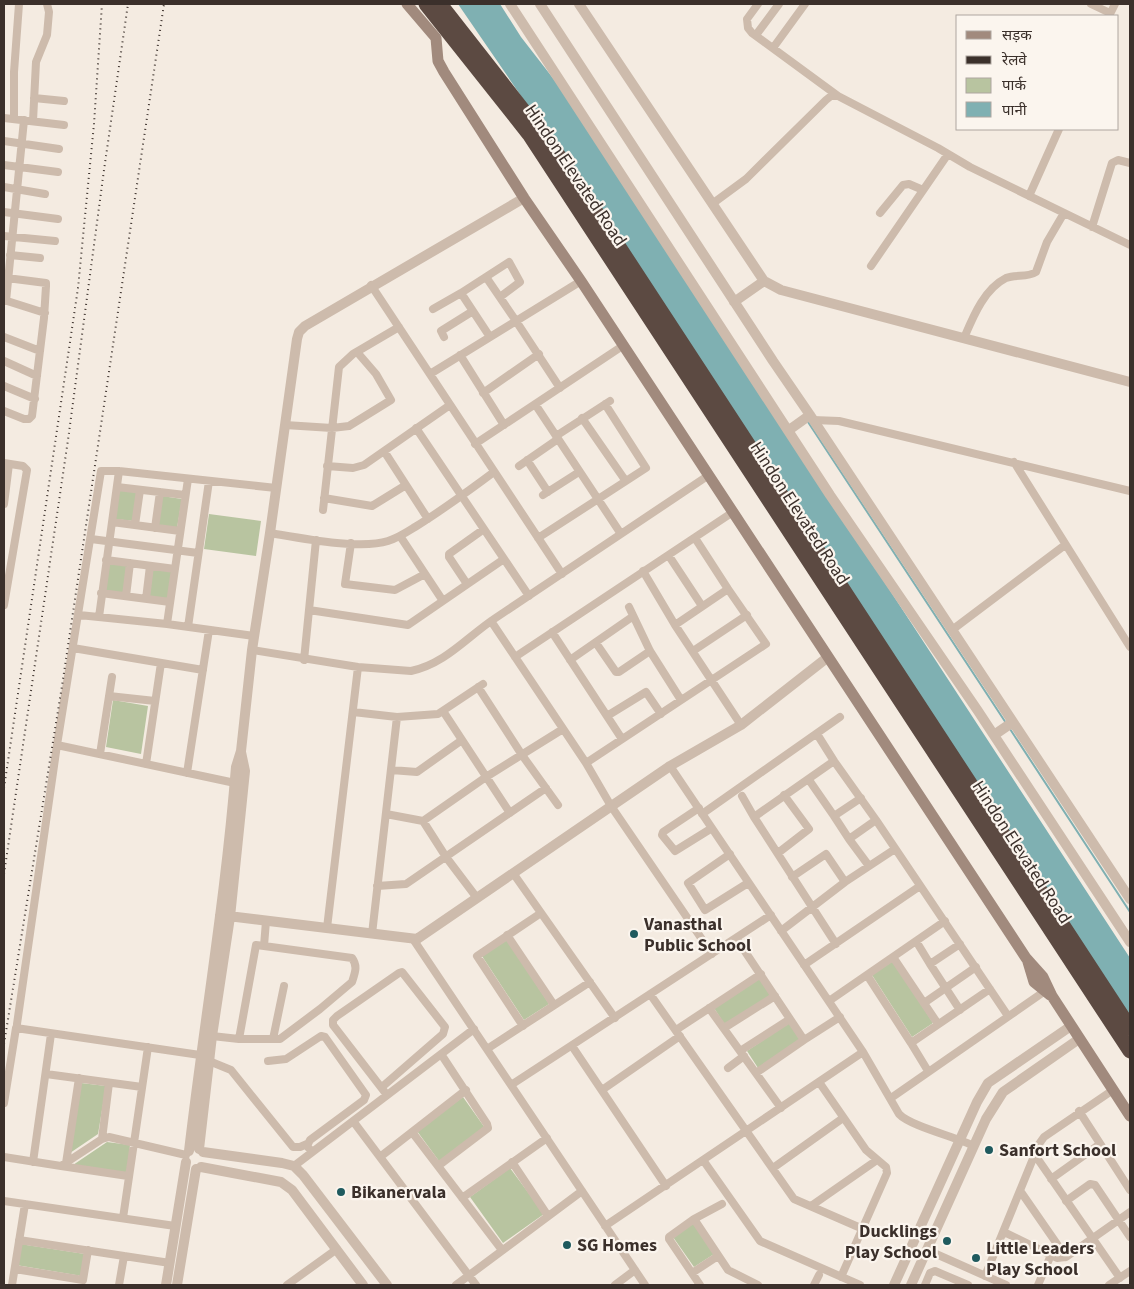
<svg xmlns="http://www.w3.org/2000/svg" width="1134" height="1289" viewBox="0 0 1134 1289" font-family="'Source Sans 3','Noto Sans Devanagari',sans-serif">
<rect width="100%" height="100%" fill="#f4ebe1"/>
<path fill="#b8c4a0" d="M119,489L138,492L134,521L115,519Z
M162,496L182,499L177,528L158,525Z
M209,514L261,521L256,556L204,549Z
M108,562L128,565L123,594L104,591Z
M152,568L172,571L168,600L148,597Z
M113,700L148,706L141,754L106,747Z
M507,940L549,1004L524,1020L482,956Z
M893,961L933,1023L912,1037L872,975Z
M760,978L771,995L725,1025L714,1008Z
M789,1023L801,1039L758,1068L747,1051Z
M81,1083L106,1086L98,1134L70,1153Z
M463,1097L485,1128L439,1161L417,1131Z
M107,1142L130,1145L127,1173L73,1165Z
M510,1168L544,1214L503,1243L470,1197Z
M693,1223L714,1254L694,1267L673,1237Z
M20,1244L85,1254L82,1276L16,1265Z"/>
<path fill="#7fb0b2" d="M458,4H500L521,37L587,122L667,249L1130,958V1026L519,93Z"/>
<g fill="none" stroke-linecap="round" stroke-linejoin="round">
<path stroke="#7fb0b2" stroke-width="2" d="M808,422L1006,723
M1010,729L1130,912"/>
<path stroke="#cdbbac" stroke-width="8" d="M758,4L747,19L748,28L752,33L838,96
M1091,4L1110,13
M1109,16L1115,4
M756,35L779,4
M773,48L805,4
M34,98L64,101
M4,118L64,125
M14,119V72L19,4
M33,121L36,62L47,35L49,12L47,4
M4,141L59,149
M4,165L58,172
M4,187L45,194
M1029,196L1059,129
M712,204L746,179L826,100L831,96H838L938,148L970,167L1130,245
M4,212L58,219
M880,213L903,185L909,184L923,190
M1092,227L1112,163L1118,160L1130,163
M4,236L55,241
M10,255L40,258
M871,266L948,154
M486,277L516,321L560,388
M371,285L562,574
M461,293L490,337
M4,300L45,313
M6,301L24,120
M433,309L461,293L509,262L520,282L500,297
M4,337L40,351
M444,337L441,331L473,311
M964,338C973,317 984,289 1006,278C1016,274 1027,278 1036,272L1047,242L1064,213
M460,355L504,425
M4,361L37,376
M430,374L581,281
M4,386L35,399
M483,393L539,354
M535,404L621,534
M4,411L24,419H29L32,416L44,318L46,286V283L7,278
M582,418L625,480
M813,420L839,421L1130,491
M285,425L332,428L349,426L391,400L376,374L357,352
M416,428L529,596
M556,436L610,401
M475,444L624,345
M384,451L428,519
M527,460L548,492
M1014,462L1130,647
M4,463L23,466L27,470L4,605
M327,466L353,468L364,465L450,405
M519,466L558,439
M117,487L185,495
M543,495L579,472
M324,498L372,506L406,485
M4,504L9,464
M323,510L339,367L353,354L399,327
M112,522L180,531
M135,525L140,490
M155,528L160,492
M270,533C300,538 360,550 388,541C398,538 407,532 415,527C443,510 468,491 494,472
M400,536L443,601
M538,538L646,468L605,404
M91,539L198,553
M351,543L345,584L395,590L425,574
M669,556L702,606
M106,560L175,569
M643,571L675,625L741,725
M467,584L449,557V554L484,529
M101,593L170,602
M126,596L130,563
M146,599L150,566
M629,607L650,651L681,700
M309,610L408,625L504,559
M79,615L167,624L254,636
M99,617L119,471
M491,621L586,763L611,806L712,954
M167,624L188,479
M675,625L728,589
M188,627L209,481
M952,630L1065,545
M552,632L622,739
M596,643L616,672H619L650,651
M73,648L203,670
M252,650L358,667L411,671C445,664 467,637 494,619C566,571 637,523 709,475
M693,651L747,615
M515,657L733,512
M304,660L316,540
M570,660L632,617
M478,687L522,755L558,805
M109,696L155,701
M443,711L510,813
M353,712L397,717L438,714L483,684
M607,716L646,692L661,714
M817,734L834,761
M57,745L235,783
M100,754L112,677
M586,763L766,644L728,589L695,538
M146,764L161,663
M670,766L863,1052L899,1114C910,1126 956,1137 974,1146
M391,770L417,772L462,740
M187,773L209,630
M809,780L834,816L861,798
M742,796L754,817L836,944
M699,808L663,832L662,835L675,851L712,828
M386,814L423,821L486,777L563,729
M702,814L840,717
M834,816L849,839
M754,817L834,761L876,820L1008,1016
M423,821L446,857L477,898
M778,853L809,829L784,795
M730,854L688,883L705,910L748,883
M869,866L849,839L876,820
M513,873L615,1018
M792,877L826,854L845,882
M377,886L406,884L546,788
M327,928L358,667
M781,931L845,882L895,849
M372,934L397,717
M507,935L554,1005
M736,938L804,1040L756,1073
M413,939L645,1285
M916,941L930,964L960,944
M893,957L938,1024
M930,964L960,1010
M804,965L920,886
M867,975L911,1043L990,989
M650,994L794,1199L863,1229
M829,1001L945,921
M924,1003L976,967
M709,1008L781,1108
M17,1024L57,745L101,471H119L276,488
M523,1026L477,956L541,913
M724,1028L775,996
M676,1030L761,974
M212,1036L239,1039L256,945L264,946L266,921
M239,1039H280L320,1009L352,982C355,973 358,966 352,958L264,946
M273,1039L284,986
M804,1040L840,1017
M911,1043L928,1071
M572,1046L666,1186
M487,1049L590,982
M740,1051L790,1019
M209,1061L231,1070L293,1147H300L307,1144
M268,1061L286,1059L321,1036L325,1037L366,1095L364,1100L310,1140L307,1146L312,1152
M728,1068L744,1056
M46,1074L142,1087
M819,1082L866,1150L886,1167L887,1173L841,1277
M511,1085L771,915
M382,1087L443,1034L445,1027L402,972L399,973L337,1016L333,1020V1025L387,1095
M602,1090L680,1036
M891,1098L1045,991
M4,1103L16,1028L200,1055
M1079,1111L1130,1190
M353,1121L476,1285
M412,1132L502,1250
M102,1139L109,1083
M1035,1155L1120,1278
M4,1157L61,1166L102,1139L109,1137L186,1155
M380,1157L466,1090
M703,1160L760,1241L860,1285
M33,1162L51,1034
M512,1162L548,1216
M66,1163L79,1078
M61,1166L128,1176
M294,1166L474,1029
M438,1166L488,1128L487,1124L441,1054
M773,1168L843,1118
M1051,1179L1100,1144
M1021,1192L1066,1257
M462,1198L547,1138
M4,1201L175,1226
M1066,1201L1090,1184L1095,1185L1130,1237
M811,1206L877,1160
M123,1218L148,1047
M694,1219L728,1270L758,1285
M605,1226L863,1052
M1004,1232L1057,1258L1066,1257L1130,1212
M19,1240L170,1263
M927,1250L1006,1285
M15,1269L83,1280L88,1250
M692,1273L718,1256
M985,1276L1039,1144L1044,1137L1113,1090
M12,1285L25,1204
M119,1285L124,1256
M287,1285L337,1249
M456,1285L582,1191
M615,1285L635,1270
M700,1285L669,1239V1237L694,1219L722,1204
M814,1285L819,1275
M925,1285L930,1273L935,1271L968,1285
M1038,1285L1051,1255
M1109,1285L1130,1271"/>
<path stroke="#cdbbac" stroke-width="10" d="M510,4L830,495L978,711L1130,942
M540,4L773,361L810,415L1130,899
M579,4L764,281L781,290L1130,382
M734,302L764,281
M789,430L810,415
M994,735L1013,722
M220,915L417,939L670,766L741,725L828,657
M199,1149L212,1036L230,917L245,771L241,752
M189,1151C204,1023 226,895 236,767L241,751L252,650L270,533L297,339L299,332L305,326L524,198
M203,1152L282,1163L294,1166L303,1175L387,1285
M201,1167L281,1182L292,1190L363,1285
M166,1285L186,1162
M177,1285L196,1169
M894,1285L977,1102L988,1083L1071,1026
M911,1285L986,1119L1003,1092L1079,1039"/>
<path stroke="#a18a7d" stroke-width="11" d="M407,4L436,38L438,61L444,72L524,198L581,281L1026,958L1043,977L1052,996L1130,1116
M1028,962L1034,982L1050,995"/>
<path stroke="#3b302b" stroke-width="2" stroke-dasharray="1 4" stroke-linecap="butt" d="M4,788L78,288L94,124L102,4
M4,874L68,440L104,170L128,4
M4,1044L62,686L164,4"/>
<path stroke="#5c4a42" stroke-width="15" d="M426,4L529,134L1130,1051
M440,4L562,160L1130,1028"/>
</g>
<g fill="#1f5a5e" stroke="#fbf5ee" stroke-width="2">
<circle cx="634" cy="934" r="5"/>
<circle cx="989" cy="1150" r="5"/>
<circle cx="341" cy="1192" r="5"/>
<circle cx="947" cy="1241" r="5"/>
<circle cx="567" cy="1245" r="5"/>
<circle cx="976" cy="1258" r="5"/>
</g>
<g text-anchor="middle" stroke-width="4.5" stroke-linejoin="round" paint-order="stroke">
<g font-size="18" fill="#3b302b" stroke="#fbf5ee">
<text transform="translate(576 175) rotate(56)" y="6">Hindon Elevated Road</text>
<text transform="translate(800 513) rotate(57)" y="6">Hindon Elevated Road</text>
<text transform="translate(1022 852) rotate(57)" y="6">Hindon Elevated Road</text>
</g>
<g font-size="18" font-weight="bold" fill="#3b302b" stroke="#fbf5ee" text-anchor="start">
<text x="644" y="930">Vanasthal<tspan x="644" dy="21">Public School</tspan></text>
<text x="999" y="1156">Sanfort School</text>
<text x="351" y="1198">Bikanervala</text>
<text x="937" y="1237" text-anchor="end">Ducklings<tspan x="937" dy="21">Play School</tspan></text>
<text x="577" y="1251">SG Homes</text>
<text x="986" y="1254">Little Leaders<tspan x="986" dy="21">Play School</tspan></text>
</g>
</g>
<rect width="1134" height="1289" fill="none" stroke="#3b302b" stroke-width="10"/>
<rect x="956" y="15" width="162" height="115" fill="#fbf5ee" stroke="#aea6a0"/>
<rect x="966" y="31" width="25" height="8" fill="#a18a7d" stroke="#aea6a0"/>
<text x="1002" y="40" font-size="15" fill="#3b302b">सड़क</text>
<rect x="966" y="56" width="25" height="8" fill="#3b302b" stroke="#aea6a0"/>
<text x="1002" y="65" font-size="15" fill="#3b302b">रेलवे</text>
<rect x="966" y="78" width="25" height="15" fill="#b8c4a0" stroke="#aea6a0"/>
<text x="1002" y="90" font-size="15" fill="#3b302b">पार्क</text>
<rect x="966" y="102" width="25" height="15" fill="#7fb0b2" stroke="#aea6a0"/>
<text x="1002" y="115" font-size="15" fill="#3b302b">पानी</text>
</svg>
